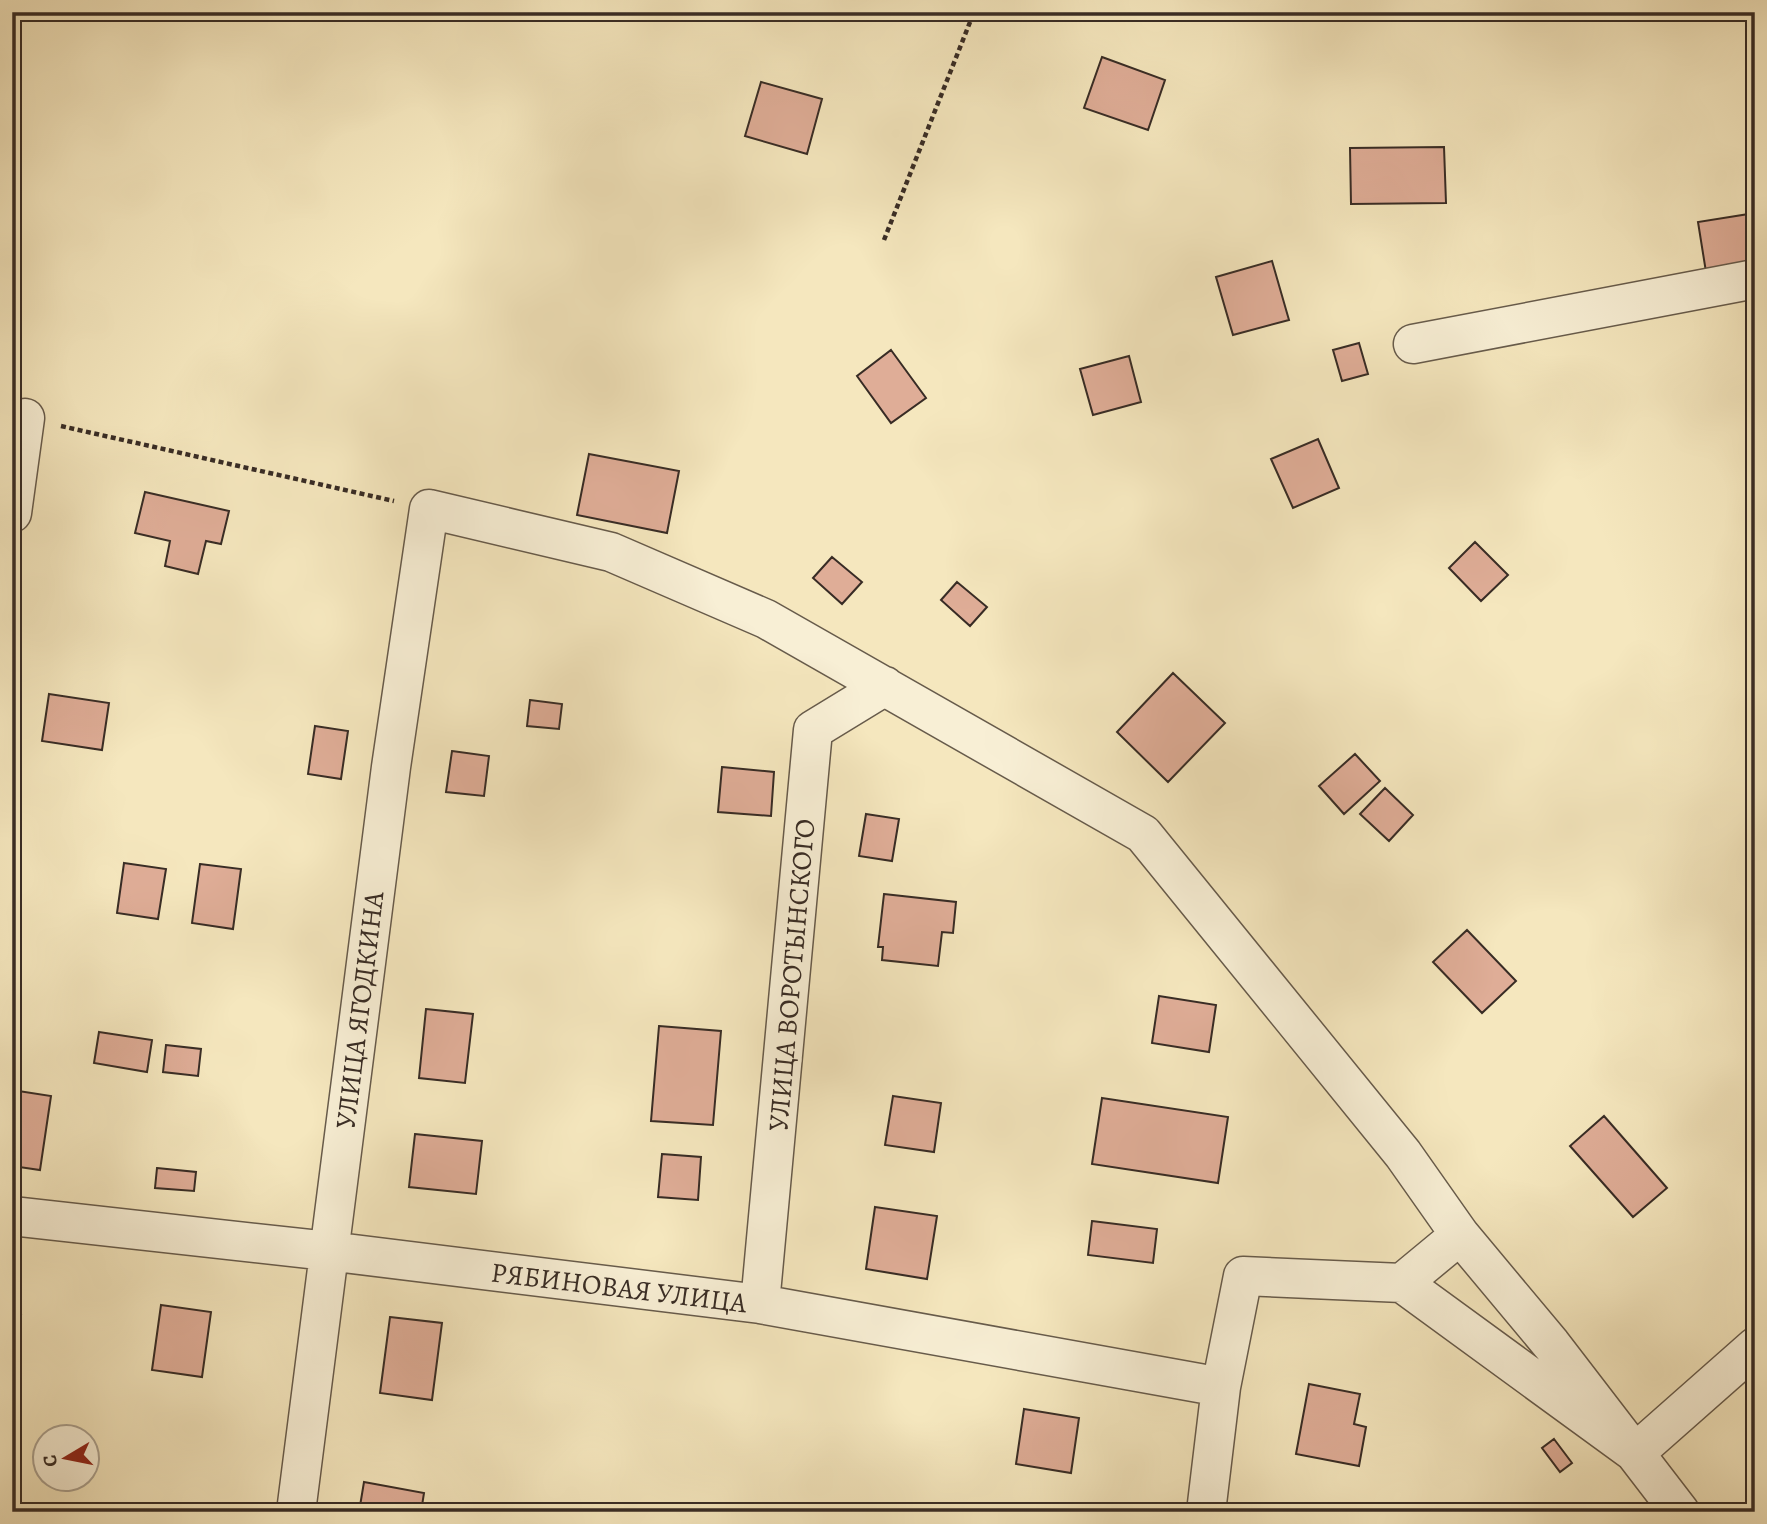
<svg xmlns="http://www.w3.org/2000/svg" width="1767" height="1524" viewBox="0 0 1767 1524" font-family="Alegreya,serif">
<rect width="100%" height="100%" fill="#f5e7be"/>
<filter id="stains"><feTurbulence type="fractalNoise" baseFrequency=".00286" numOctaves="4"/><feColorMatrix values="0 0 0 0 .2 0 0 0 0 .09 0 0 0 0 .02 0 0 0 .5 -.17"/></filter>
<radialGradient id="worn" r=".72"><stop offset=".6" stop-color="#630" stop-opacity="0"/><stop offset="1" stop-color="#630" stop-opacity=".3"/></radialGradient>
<path fill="#dfad97" stroke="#382c25" stroke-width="2" d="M1102,57L1165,80L1148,130L1084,108Z
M761,82L822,99L807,154L745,136Z
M1444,147L1446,203L1351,204L1350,148Z
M1755,213V265L1706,272L1698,222Z
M1272,261L1289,320L1233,335L1216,277Z
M1359,343L1368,374L1342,381L1333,350Z
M891,350L926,398L891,423L857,376Z
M1129,356L1141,402L1093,415L1080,369Z
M1318,439L1339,488L1293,508L1271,459Z
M589,454L679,471L667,533L577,515Z
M145,492L229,511L221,544L206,541L198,574L165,566L170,541L135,533Z
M1475,542L1508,575L1481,601L1449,568Z
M832,557L862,582L842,604L813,578Z
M957,582L987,607L970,626L941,600Z
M1173,673L1225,723L1168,782L1117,732Z
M49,694L109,703L102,750L42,741Z
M530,700L562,704L559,729L527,726Z
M315,726L348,731L341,779L308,774Z
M452,751L489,756L484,796L446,792Z
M1355,754L1380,781L1344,814L1319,786Z
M722,767L774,772L771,816L718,812Z
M1385,788L1413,815L1389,841L1360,814Z
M866,814L899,819L892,861L859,856Z
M124,863L166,869L158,919L117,913Z
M200,864L241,869L233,929L192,923Z
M884,894L956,902L953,933L942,932L938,966L882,960L883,947H878Z
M1467,930L1516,981L1482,1013L1433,962Z
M1159,996L1216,1005L1209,1052L1152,1043Z
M426,1009L473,1014L465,1083L419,1078Z
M659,1026L721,1031L713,1125L651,1121Z
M99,1032L152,1040L147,1072L94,1063Z
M166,1045L201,1049L198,1076L163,1072Z
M12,1090L51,1096L40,1170L12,1166Z
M893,1096L941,1103L934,1152L885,1145Z
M1102,1098L1228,1117L1218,1183L1092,1164Z
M1604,1116L1667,1188L1633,1217L1570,1146Z
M415,1134L482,1141L476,1194L409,1187Z
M662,1154L701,1157L698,1200L658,1197Z
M157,1168L196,1172L194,1191L155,1188Z
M875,1207L937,1216L927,1279L866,1269Z
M1092,1221L1157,1229L1153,1263L1088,1255Z
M161,1305L211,1312L202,1377L152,1370Z
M12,1314L21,1315L12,1375Z
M390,1317L442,1323L432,1400L380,1393Z
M1309,1384L1360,1394L1354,1424L1366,1427L1359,1466L1296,1454Z
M1024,1409L1079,1418L1071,1473L1016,1464Z
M1554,1439L1572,1463L1560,1472L1542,1448Z
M364,1482L424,1493L421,1512H359Z"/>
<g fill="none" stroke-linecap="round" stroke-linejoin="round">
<defs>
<path id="minor" d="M1413,344L1755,279
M12,513L25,418
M12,1216L328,1251L760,1304L1221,1387
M1402,1283L1635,1453L1755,1347
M760,1304L813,730L885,686
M296,1512L391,767L429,509L611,552L766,619L1143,834L1403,1154L1460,1235L1551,1344L1680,1512
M1206,1512L1221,1387L1243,1276L1402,1283L1460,1235"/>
</defs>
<use href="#minor" stroke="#675b4b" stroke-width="41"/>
<path stroke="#382c25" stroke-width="4.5" stroke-dasharray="5 3.5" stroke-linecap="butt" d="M884,240L974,12
M61,426L394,501"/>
<use href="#minor" stroke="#f8efd5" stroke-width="38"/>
</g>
<g text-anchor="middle" stroke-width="7" stroke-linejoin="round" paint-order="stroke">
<g font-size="28" fill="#382c25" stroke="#f8efd5">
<text transform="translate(791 975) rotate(-85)" y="10">УЛИЦА ВОРОТЫНСКОГО</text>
<text transform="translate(359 1010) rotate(-83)" y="10">УЛИЦА ЯГОДКИНА</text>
<text transform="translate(619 1287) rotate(7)" y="10">РЯБИНОВАЯ УЛИЦА</text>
</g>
</g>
<rect width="1767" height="1524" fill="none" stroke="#f5e7be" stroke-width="42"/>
<rect x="14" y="14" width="1739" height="1496" fill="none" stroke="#382c25" stroke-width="3.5"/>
<rect x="21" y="21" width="1725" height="1482" fill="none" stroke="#382c25" stroke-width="2"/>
<g transform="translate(66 1458) rotate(260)"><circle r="33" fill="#f8efd5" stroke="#aba18f" stroke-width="2"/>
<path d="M0-5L12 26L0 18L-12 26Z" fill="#8f2418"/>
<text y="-10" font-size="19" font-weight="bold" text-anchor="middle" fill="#382c25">С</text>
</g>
<rect width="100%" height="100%" filter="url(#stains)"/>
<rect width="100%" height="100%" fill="url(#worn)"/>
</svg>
